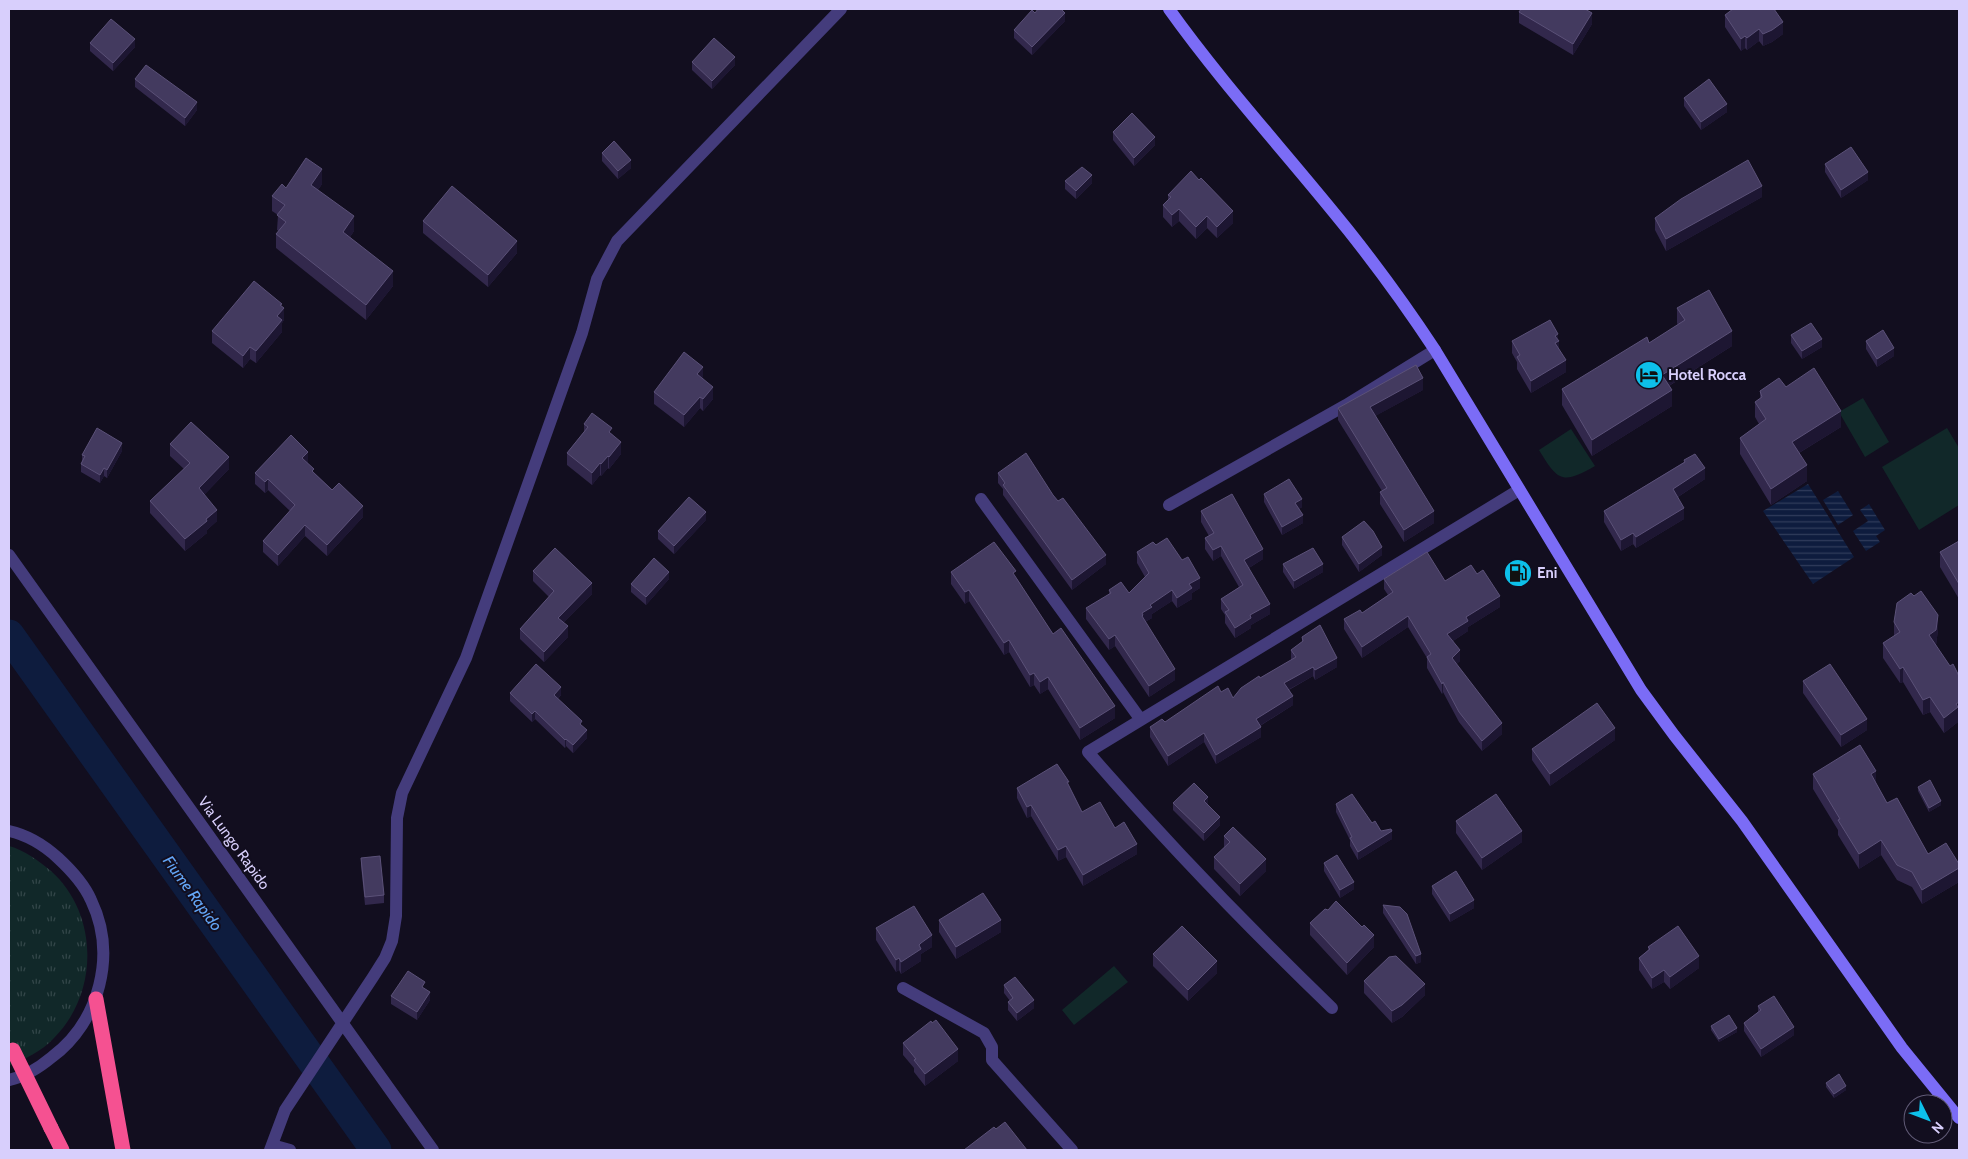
<svg xmlns="http://www.w3.org/2000/svg" width="1968" height="1159" viewBox="0 0 1968 1159" font-family="Cabin,sans-serif">
<defs>
<pattern id="grass-tufts" width="24" height="20" patternUnits="userSpaceOnUse" patternTransform="scale(1.25)"><rect width="24" height="20" fill="#112829"/><path d="M3 7l-1-3M5 7V3M7 7l1-3M15 17l-1-3M17 17v-4M19 17l1-3" fill="none" stroke="#334649"/></pattern>
<pattern id="water-rules" width="6" height="5" patternUnits="userSpaceOnUse" patternTransform="scale(1.25)"><rect width="6" height="5" fill="#0e1c3e"/><path d="M0 2.5h6" fill="none" stroke="#303c5b"/></pattern>
</defs>
<rect width="100%" height="100%" fill="#120e1f"/>
<path fill="url(#grass-tufts)" d="M9,846C24,850 39,861 51,871C99,914 99,993 54,1038C42,1051 25,1059 9,1066Z"/>
<path fill="#112829" d="M1863,398L1889,442L1865,457L1839,412Z
M1947,428L1959,448V505L1919,530L1882,467Z
M1571,429L1595,466C1562,485 1558,481 1539,450Z
M1114,966L1128,982L1074,1025L1062,1010Z"/>
<path fill="url(#water-rules)" d="M1808,484L1854,557L1813,584L1763,511Z
M1838,491L1853,515L1838,525L1823,500Z
M1869,504L1885,530L1876,536L1880,542L1866,551L1853,531L1868,521L1860,510Z"/>
<g fill="none" stroke-linecap="round" stroke-linejoin="round">
<path stroke="#0e1c3e" stroke-width="31" d="M9,635L376,1150"/>
<path stroke="#443c7c" stroke-width="12" d="M981,499L1141,720
M1169,505L1346,405L1435,350
M9,555L433,1150
M9,831C27,835 45,846 58,858C71,870 84,884 91,900C117,954 100,1021 52,1057C40,1067 24,1077 9,1080
M903,988L984,1033L992,1047V1060L1072,1150
M1332,1008C1247,926 1165,841 1088,752L1519,490
M272,1145L290,1150
M270,1150L285,1110L373,977L385,958L392,941L396,916L397,818L402,793L466,658L582,333L597,279L617,241L841,9"/>
<path stroke="#7b6cf6" stroke-width="12" d="M1169,9C1224,86 1289,156 1348,230C1379,269 1408,309 1435,350L1641,690L1674,735L1742,821L1902,1048L1959,1118"/>
<path stroke="#f55191" stroke-width="15" d="M96,999L123,1150
M51,1128L62,1150"/>
<path stroke="#f55191" stroke-width="15" d="M13,1050L51,1128"/>
</g>
<path fill="#32284c" d="M1519,12L1592,24L1573,55L1519,23Z
M1035,13L1065,21L1032,55L1014,38V30Z
M1725,15L1783,34L1772,42L1763,46L1759,41L1747,50L1745,48L1741,51L1725,27Z
M90,43L135,47L113,71L90,51Z
M692,62L735,65L712,89L692,70Z
M135,79L197,110L185,126L135,87Z
M1684,98L1727,112L1701,130L1684,106Z
M1113,132L1155,145L1134,166L1113,140Z
M602,153L631,168L618,179L602,161Z
M1825,164L1868,180L1841,198L1825,172Z
M1065,181L1092,183L1076,199L1065,189Z
M322,184L318,190L354,231L350,237L393,286L366,320L276,248V234L279,231L277,230L278,215L272,211V196L286,188Z
M1168,195L1233,223L1217,238L1207,228L1196,239L1179,221L1172,227L1163,217V205L1168,200Z
M1762,197L1666,251L1655,230V218Z
M423,221L517,253L488,287L423,233Z
M282,306L284,320L282,323V332L256,363L250,359L243,368L212,343V331Z
M1677,308L1732,346L1669,386L1672,406L1592,456L1562,405V389L1649,343L1678,325L1677,323Z
M1791,335L1822,347L1802,359L1791,343Z
M1558,339L1559,350L1566,372L1531,393L1517,369V362L1512,353V341Z
M1866,341L1894,356L1877,367L1866,349Z
M703,378L713,399L703,411L700,408L684,427L654,404V392Z
M1786,387L1841,427L1799,453L1807,481L1771,505L1740,454V438L1759,424L1755,417V402L1760,399V391Z
M1423,390L1375,416L1434,523L1404,542L1380,504V492L1382,491L1338,420V408Z
M584,424L612,434L621,454L609,469L608,468L601,476L600,475L592,485L567,465V453L584,432Z
M170,444L229,469L204,495L217,521L207,530V533L185,551L150,513V501L184,469L170,456Z
M122,451L107,478L104,476L100,483L81,472V464L82,461V455Z
M1684,460L1705,479L1678,497L1684,519L1636,548L1633,544L1621,551L1604,522V511L1684,462Z
M308,463V464L314,473L363,517L327,556L305,536L278,566L263,552V541L290,511L268,490L265,493L255,484V473Z
M998,473L1106,564L1072,590L1003,495V489L998,483Z
M1264,494L1302,507L1299,509L1303,523L1282,535L1264,502Z
M1201,511L1263,559L1249,568L1270,614L1251,625V628L1235,638L1225,623V615L1221,609V599L1239,587L1221,556L1213,561L1205,549V538L1209,536L1201,522Z
M706,520L674,554L658,539V531Z
M1342,537L1382,555L1359,572L1342,545Z
M1959,541V599L1940,567V552Z
M1137,552L1200,588L1192,593V599L1177,608L1172,601L1152,614V618L1145,622L1175,680L1149,697L1115,646L1109,650L1086,619V608L1109,595V590L1129,593L1145,577L1137,563Z
M1283,564L1323,572L1294,589L1283,572Z
M533,571L592,594L563,623L568,637L544,662L520,639V629L549,597L533,581Z
M951,572L1016,578L1053,634L1115,718L1080,740L1048,689L1040,694L1034,685L1030,687L1009,652L1004,655L969,601L965,604L951,584Z
M1477,574L1500,607L1468,627V631L1453,641L1460,661L1456,664L1502,734L1482,751L1459,722L1443,692L1442,694L1427,668V658L1408,627L1362,658L1344,629V619L1362,613L1388,595L1384,589V579L1445,581Z
M669,579L646,605L631,592V584Z
M1894,622L1938,630L1936,645L1958,717V722L1944,733L1930,712L1923,715L1903,682L1900,683L1883,658V643L1894,636Z
M1302,637L1337,667L1315,680L1313,676L1289,690L1293,705L1260,726L1261,737L1216,764L1204,742L1168,766L1150,737V727L1165,722L1221,692L1233,698L1260,678L1291,660V650L1302,642Z
M1803,681L1867,730L1841,747L1803,693Z
M510,693L561,695L558,699L582,727L587,738L573,753L566,746L565,748L535,719L532,722L510,701Z
M1615,740L1550,786L1532,760V749Z
M1813,774L1876,784L1887,803L1928,854L1959,864V882L1922,904L1912,887L1897,880L1881,855L1859,869L1838,835V830L1813,789Z
M1069,787L1082,812L1115,828L1137,854L1083,886L1066,857L1058,861L1031,816L1027,818L1017,798V788Z
M1918,787L1941,805L1929,812L1918,791Z
M1173,803L1208,805L1220,825L1204,841L1173,810Z
M1336,804L1372,823L1381,831L1392,839L1358,860L1350,846V840L1336,812Z
M1456,821L1522,842L1482,870L1456,833Z
M1224,836L1266,871L1240,896L1214,869V857L1224,848Z
M361,858L384,895V903L365,905L361,866Z
M1324,863L1354,889L1340,898L1324,871Z
M1432,886L1474,908L1450,922L1432,894Z
M1383,905L1421,962L1416,964L1383,913Z
M939,920L1001,932L956,959L939,932Z
M1310,923L1374,947L1347,975L1310,935Z
M876,928L932,947L921,954V961L901,974L899,970L896,972L876,940Z
M1648,947L1699,968L1670,989L1664,982L1652,989L1639,970V958L1648,950Z
M1153,954L1217,973L1188,1001L1153,966Z
M1364,981L1425,995L1402,1017L1392,1023L1364,993Z
M1004,985L1034,1008L1017,1021L1008,1010V1002L1010,1001L1004,993Z
M425,989L430,1000L417,1020L391,1004V996Z
M1758,1006L1794,1035L1761,1057L1744,1031V1023L1758,1012Z
M1711,1026L1737,1032L1719,1042L1711,1030Z
M903,1043L958,1061L925,1086L914,1072V1068L903,1055Z
M1826,1083L1846,1090L1834,1098L1826,1087Z"/>
<path fill="#1d1632" d="M1065,13V21L1032,55V47Z
M1592,13V24L1573,55V44Z
M1783,22V34L1772,42L1763,46V34Z
M1759,29V41L1747,50V38Z
M1745,36V48L1741,51V39Z
M135,39V47L113,71V63Z
M735,57V65L712,89V81Z
M197,102V110L185,126V118Z
M1727,104V112L1701,130V122Z
M1155,137V145L1134,166V158Z
M631,160V168L618,179V171Z
M322,169V184L311,200V185Z
M1868,172V180L1841,198V190Z
M1092,175V183L1076,199V191Z
M1762,186V197L1666,251V239Z
M1179,209V221L1172,227V215Z
M1233,211V223L1217,238V227Z
M354,216V231L343,247V232Z
M1207,216V228L1196,239V227Z
M517,241V253L488,287V275Z
M393,271V286L366,320V305Z
M282,304V311L284,308V320L282,323V332L256,363V351L277,316L280,305Z
M1732,331V346L1662,390V375Z
M1558,334V342L1559,341V353L1555,355V336Z
M1822,339V347L1802,359V351Z
M250,347V359L243,368V356Z
M1894,348V356L1877,367V359Z
M1566,360V372L1531,393V381Z
M703,367V378L697,386V374Z
M1423,378V390L1370,419V407Z
M713,387V399L703,411V399Z
M1672,390V406L1592,456V440Z
M700,397V408L684,427V415Z
M1841,411V427L1792,457V442Z
M621,442V454L609,469V457Z
M122,443V451L107,478V470Z
M308,452V463L302,469V458Z
M608,456V468L601,476V464Z
M229,457V469L199,500V488Z
M600,463V475L592,485V473Z
M1807,465V481L1771,505V489Z
M104,468V476L100,483V475Z
M1705,468V479L1673,500V489Z
M268,479V490L265,493V482Z
M1302,499V507L1295,511V503Z
M363,506V517L327,556V545Z
M1684,508V519L1636,548V537Z
M217,510V521L207,530V533L185,551V539Z
M1434,511V523L1404,542V530Z
M706,512V520L674,554V546Z
M1303,515V523L1282,535V527Z
M305,525V536L278,566V555Z
M1633,533V544L1621,551V540Z
M1221,546V556L1213,561V550Z
M1382,547V555L1359,572V564Z
M1263,549V559L1244,571V560Z
M1106,555V564L1072,590V580Z
M1323,564V572L1294,589V581Z
M669,572V579L646,605V597Z
M1200,578V588L1192,593V599L1177,608V598L1189,584Z
M592,583V594L558,628V618Z
M969,590V601L965,604V592Z
M1172,590V601L1152,614V618L1143,623L1142,613L1150,605Z
M1500,596V607L1468,627V631L1447,645V634L1466,617Z
M1270,604V614L1251,625V628L1235,638V628L1250,615Z
M1938,615V630L1936,645L1929,635Z
M1408,616V627L1362,658V647Z
M568,626V637L544,662V652Z
M1115,635V646L1109,650V639Z
M1009,640V652L1004,655V643Z
M1460,650V661L1452,669V658Z
M1337,658V667L1315,680V670Z
M1313,667V676L1284,692V683Z
M1903,667V682L1900,683V669Z
M1175,669V680L1149,697V686Z
M1034,673V685L1030,687V675Z
M1048,677V689L1040,694V682Z
M1443,682V692L1442,694V684Z
M561,687V695L554,703V695Z
M1293,696V705L1256,728V719Z
M1930,697V712L1923,715V700Z
M1959,702L1958,722L1944,733V718L1956,704Z
M1115,706V718L1080,740V728Z
M535,711V719L532,722V714Z
M1867,719V730L1841,747V735Z
M1502,723V734L1482,751V741Z
M1261,727V737L1216,764V755Z
M1615,728V740L1550,786V774Z
M587,730V738L573,753V745Z
M1204,733V742L1168,766V756Z
M566,739V746L565,748V740Z
M1876,771V786L1871,774Z
M1208,797V805L1204,801Z
M1941,801V805L1929,812V808Z
M1031,805V816L1027,818V807Z
M1220,817V825L1204,841V833Z
M1392,831V839L1358,860V852Z
M1522,831V842L1482,870V858Z
M1881,840V855L1859,869V854Z
M1137,844V854L1083,886V875Z
M1066,846V857L1058,861V850Z
M1266,859V871L1240,896V884Z
M1959,868V882L1922,904V890Z
M1354,882V889L1340,898V890Z
M1474,900V908L1450,922V914Z
M1001,920V932L956,959V947Z
M932,935V947L921,954V961L901,974V962L919,945L921,943Z
M1374,935V947L1347,975V963Z
M1421,954V962L1416,964V956Z
M1699,956V968L1670,989V977Z
M899,958V970L896,972V960Z
M1217,961V973L1188,1001V990Z
M1664,970V982L1652,989V978Z
M1425,984V995L1402,1017L1392,1023V1011Z
M430,992V1000L417,1020V1012Z
M1034,1000V1008L1017,1021V1013Z
M1794,1027V1035L1761,1057V1049Z
M1737,1028V1032L1719,1042V1039Z
M958,1049V1061L925,1086V1074Z
M1846,1086V1090L1834,1098V1094Z"/>
<path fill="#433a5f" stroke="#5b5178" d="M1038,9H1061L1065,13L1032,47L1014,30L1032,10L1035,13Z
M1521,9H1585L1592,13L1573,44L1519,12Z
M1733,9H1774L1783,22L1772,30L1763,34L1759,29L1747,38L1745,36L1741,39L1725,15Z
M111,19L135,39L113,63L90,43Z
M714,38L735,57L712,81L692,62Z
M146,65L197,102L185,118L135,79Z
M1709,79L1727,104L1701,122L1684,98Z
M1132,113L1155,137L1134,158L1113,132Z
M614,141L631,160L618,171L602,153Z
M1851,147L1868,172L1841,190L1825,164Z
M306,158L322,169L311,185L354,216L343,232L393,271L366,305L276,234L286,222L277,215L285,205L272,196L282,184L286,188Z
M1748,160L1762,186L1666,239L1655,218L1681,199Z
M1082,167L1092,175L1076,191L1065,181Z
M1191,171L1199,180L1201,178L1233,211L1217,227L1207,216L1196,227L1179,209L1172,215L1163,205L1171,197L1168,195Z
M452,186L517,241L488,275L423,221Z
M254,281L282,304L280,305L284,308L277,316L282,320L256,351L250,347L243,356L212,331Z
M1709,290L1732,331L1662,375L1672,390L1592,440L1562,389L1647,337L1649,343L1685,320L1677,308Z
M1550,320L1558,334L1555,336L1559,341L1555,343L1566,360L1531,381L1517,357L1520,355L1512,341Z
M1811,323L1822,339L1802,351L1791,335Z
M1883,330L1894,348L1877,359L1866,341Z
M684,352L703,367L697,374L713,387L703,399L700,397L684,415L654,392Z
M1416,365L1423,378L1370,407L1434,511L1404,530L1380,492L1387,488L1338,408Z
M1814,368L1841,411L1792,442L1807,465L1771,489L1740,438L1766,419L1755,402L1762,397L1760,391L1779,378L1786,387Z
M592,413L612,428L609,432L621,442L609,457L608,456L601,464L600,463L592,473L567,453L588,427L584,424Z
M191,422L229,457L199,488L217,510L206,519L207,521L185,539L150,501L190,463L170,444Z
M97,428L122,443L107,470L104,468L100,475L81,464L85,456L82,455Z
M291,435L308,452L302,458L314,469L312,471L332,490L339,483L363,506L327,545L305,525L278,555L263,541L295,505L268,479L265,482L255,473Z
M1026,453L1053,495L1058,501L1063,498L1106,555L1072,580L1003,485L1005,483L998,473Z
M1695,454L1705,468L1673,489L1684,508L1636,537L1633,533L1621,540L1604,511L1685,462L1684,460Z
M1289,479L1302,499L1295,503L1303,515L1282,527L1264,494Z
M1232,494L1263,549L1244,560L1270,604L1250,615L1251,618L1235,628L1225,612L1229,610L1221,599L1243,585L1221,546L1213,550L1205,538L1214,533L1201,511Z
M689,497L706,512L674,546L658,531Z
M1364,521L1373,531L1382,547L1359,564L1342,537Z
M1167,538L1182,560L1188,557L1200,578L1189,584L1192,588L1177,598L1172,590L1150,605L1152,607L1142,613L1143,615L1142,616L1175,669L1149,686L1115,635L1109,639L1086,608L1111,593L1109,590L1121,582L1129,593L1149,573L1137,552L1153,542L1156,545Z
M1959,541V584L1940,552Z
M994,542L1016,571L1013,573L1053,634L1061,628L1115,706L1080,728L1048,677L1040,682L1034,673L1030,675L1009,640L1004,643L969,590L965,592L951,572Z
M555,548L592,583L558,618L568,626L544,652L520,629L554,591L533,571Z
M1313,548L1323,564L1294,581L1283,564Z
M1427,552L1445,581L1471,565L1477,574L1483,570L1500,596L1466,617L1468,621L1447,634L1460,650L1452,658L1502,723L1482,741L1459,712L1443,682L1442,684L1427,657L1431,654L1408,616L1362,647L1344,619L1360,610L1362,613L1393,592L1384,579Z
M654,558L669,572L646,597L631,584Z
M1921,591L1938,615L1936,630L1929,635L1950,666L1953,664L1959,676V702L1956,704L1958,707L1944,718L1930,697L1923,700L1903,667L1900,669L1883,643L1900,632L1894,622L1897,603L1911,593L1914,596Z
M1320,625L1337,658L1315,670L1313,667L1284,683L1293,696L1256,719L1261,727L1216,755L1204,733L1168,756L1150,727L1162,719L1165,722L1218,686L1221,692L1228,688L1233,698L1241,688L1259,676L1260,678L1296,657L1291,650L1303,641L1302,637Z
M536,664L561,687L554,695L582,721L580,724L587,730L573,745L566,739L565,740L535,711L532,714L510,693Z
M1830,664L1867,719L1841,735L1803,681Z
M1597,703L1615,728L1550,774L1532,749Z
M1860,745L1876,771L1871,774L1887,803L1897,798L1928,854L1946,843L1959,864V868L1922,890L1912,872L1897,865L1881,840L1859,854L1838,820L1840,819L1813,774Z
M1057,764L1069,782H1067L1082,812L1100,802L1115,828L1124,822L1137,844L1083,875L1066,846L1058,850L1031,805L1027,807L1017,788Z
M1930,780L1941,801L1929,808L1918,787Z
M1194,783L1208,797L1204,801L1220,817L1204,833L1173,803Z
M1352,794L1372,823L1375,821L1381,831L1391,829L1392,831L1358,852L1350,838L1352,837L1336,804Z
M1496,794L1522,831L1482,858L1456,821Z
M1233,827L1266,859L1240,884L1214,857L1230,842L1224,836Z
M1337,855L1354,882L1340,890L1324,863Z
M380,856L384,895L365,897L361,858Z
M1456,871L1474,900L1450,914L1432,886Z
M983,893L1001,920L956,947L939,920Z
M1336,901L1362,927L1364,925L1374,935L1347,963L1310,923L1325,909L1328,910Z
M1383,905L1400,907L1407,914L1421,954L1416,956Z
M914,906L932,935L921,943L919,945L921,949L901,962L899,958L896,960L876,928Z
M1182,926L1217,961L1188,990L1153,954Z
M1678,926L1699,956L1670,977L1664,970L1652,978L1639,958L1650,949L1648,947Z
M1396,956L1425,984L1402,1005L1392,1011L1364,981L1389,957Z
M408,971L425,982L422,987L430,992L417,1012L391,996Z
M1015,977L1034,1000L1017,1013L1008,1002L1013,998L1004,985Z
M1774,996L1794,1027L1761,1049L1744,1023L1761,1010L1758,1006Z
M1729,1015L1737,1028L1719,1039L1711,1026Z
M936,1020L958,1049L925,1074L914,1060L916,1059L903,1043L931,1021L932,1023Z
M1839,1074L1846,1086L1834,1094L1826,1083Z
M1005,1122L1027,1150H964L994,1127L996,1129Z"/>
<defs>
<symbol id="hotel-disc" viewBox="-11 -11 22 22"><circle r="9.5" fill="#0dc0ea" stroke="#120e1f"/><path d="M-6-4.5h1.5V1H6V5H4.5V3h-9V5H-6ZM-4 0a1.8 1.8 0 1 1 3.6 0ZM.5 0V-2.5h3Q6-2.5 6 0Z" fill="#111"/></symbol>
<symbol id="fuel-disc" viewBox="-11 -11 22 22"><circle r="9.5" fill="#0dc0ea" stroke="#120e1f"/><path d="M-5.5-6h7V0h2V4h1.3V-2.5L3-4.5l.8-.8L6-3V5H2.5V1h-1V6h-7ZM-4.2-4.7v3.2H.2V-4.7Z" fill="#111"/></symbol>
</defs>
<g fill-rule="evenodd">
<use href="#hotel-disc" x="1633" y="359" width="32" height="32"/>
<use href="#fuel-disc" x="1502" y="557" width="32" height="32"/>
</g>
<g text-anchor="middle" stroke-width="4" stroke-linejoin="round" paint-order="stroke">
<g font-size="15" font-weight="bold" fill="#d8cffc" stroke="#120e1f" text-anchor="start">
<text x="1668" y="380">Hotel Rocca</text>
<text x="1537" y="578">Eni</text>
</g>
<g font-size="15" fill="#d8cffc" stroke="#120e1f">
<text transform="translate(234 843) rotate(54)" y="5">Via Lungo Rapido</text>
</g>
<g font-size="16" font-style="italic" fill="#63a5f6" stroke="#120e1f">
<text transform="translate(193 893) rotate(54)" y="6">Fiume Rapido</text>
</g>
</g>
<rect width="1968" height="1159" fill="none" stroke="#d8cffc" stroke-width="20"/>
<g transform="translate(1928 1119) rotate(132)"><circle r="24" fill="#120e1f" stroke="#615b77"/>
<path d="M0-4L9 19L0 12L-9 19Z" fill="#0dc0ea"/>
<text y="-8" font-size="14" font-weight="bold" text-anchor="middle" fill="#d8cffc">N</text>
</g>
</svg>
